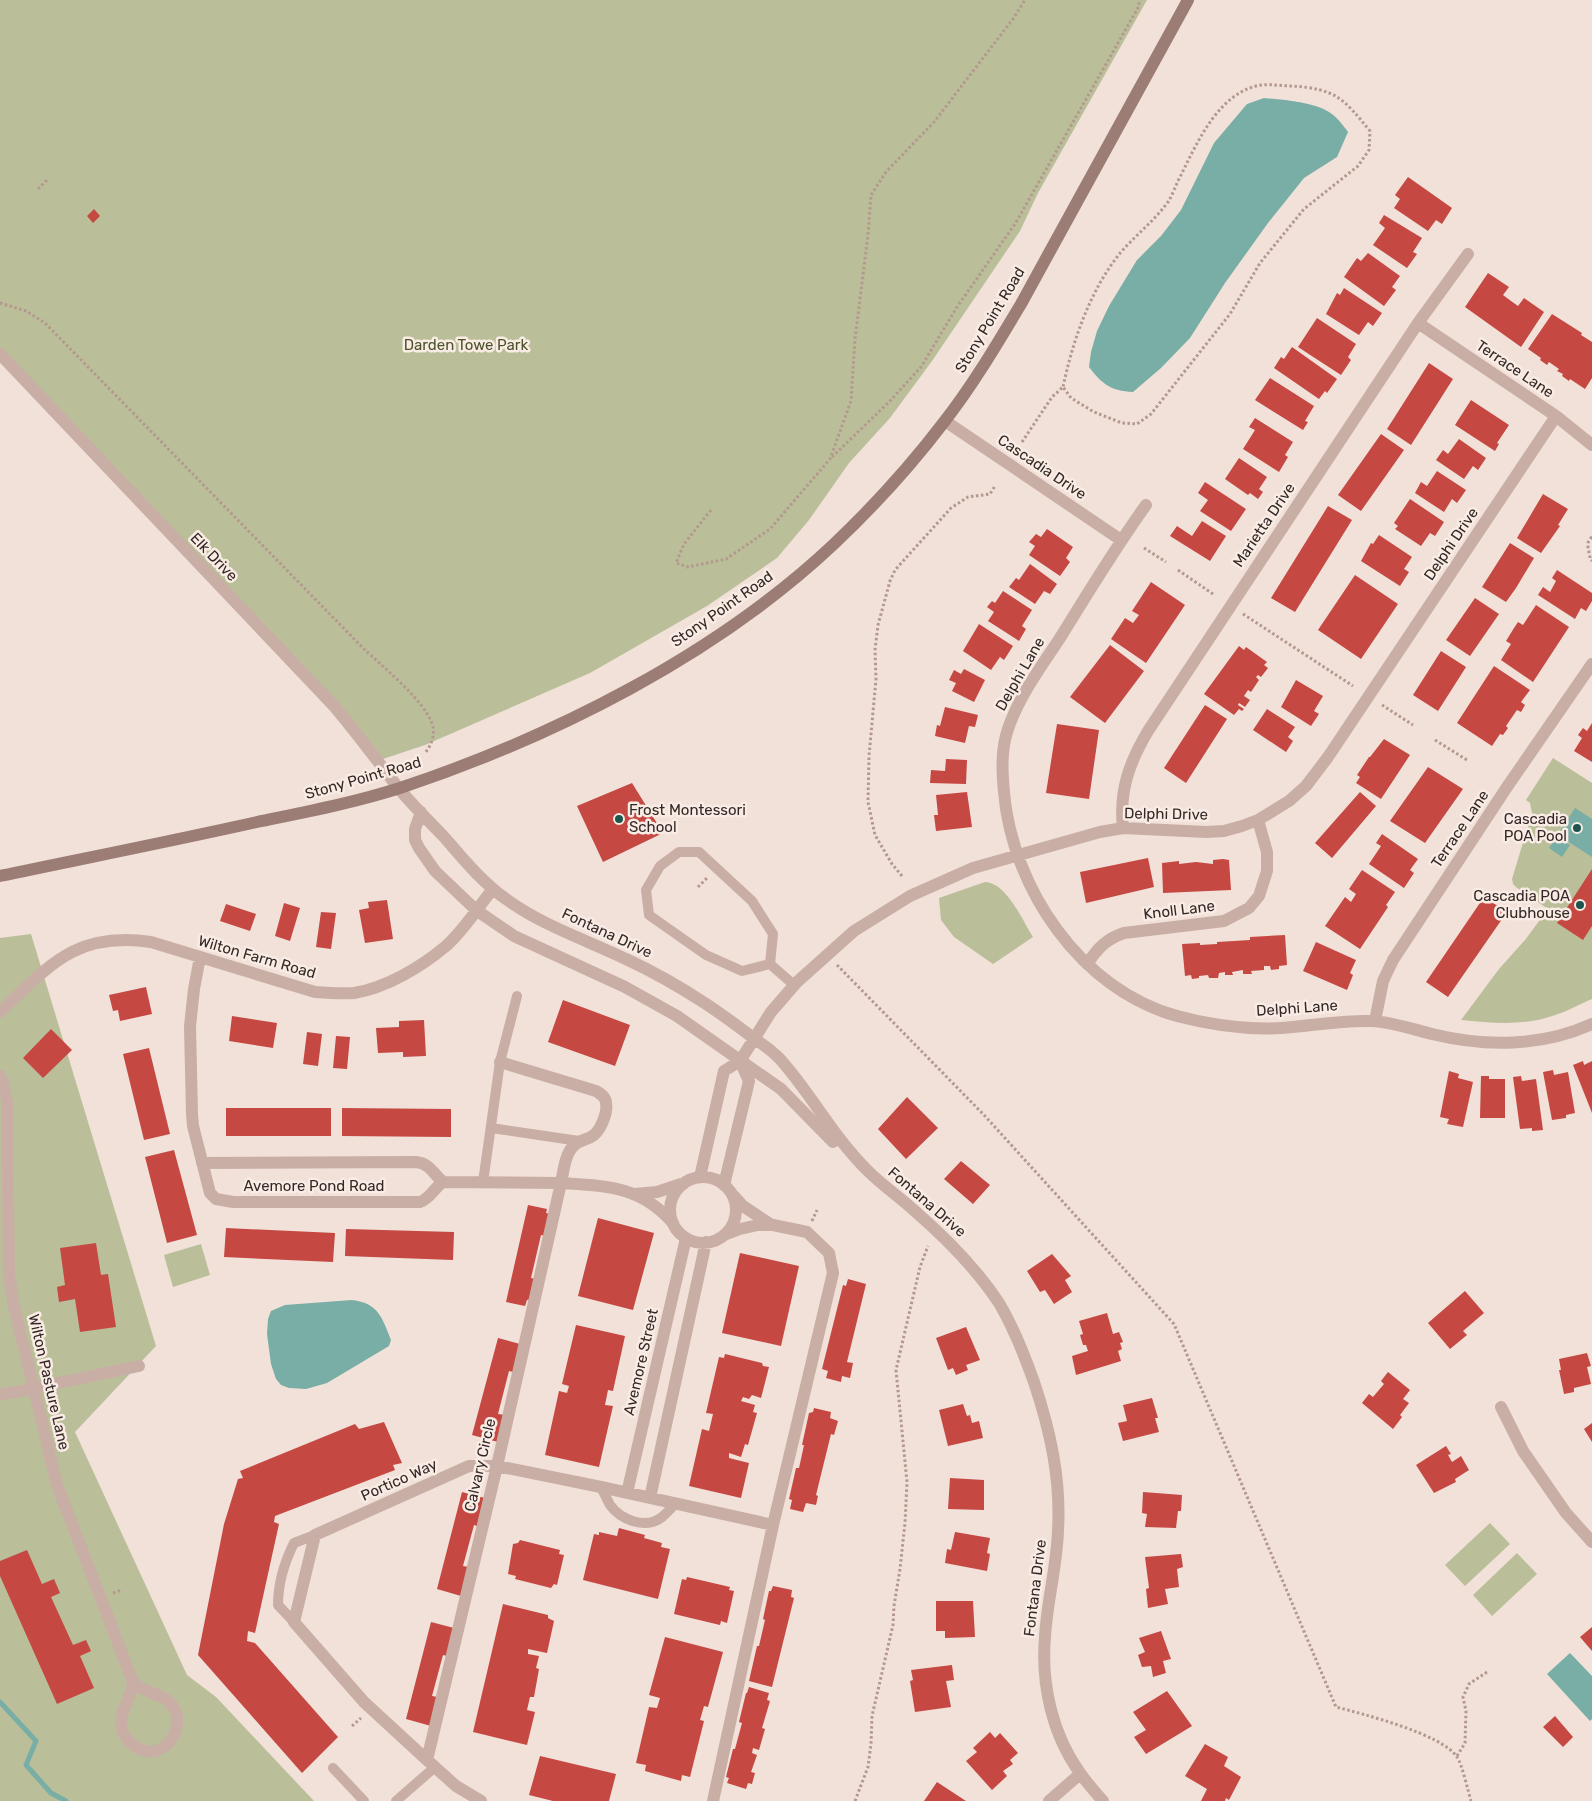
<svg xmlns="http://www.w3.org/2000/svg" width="1592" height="1801" viewBox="0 0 1592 1801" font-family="Rubik,sans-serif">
<rect width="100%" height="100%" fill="#f1e1d9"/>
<path fill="#babf99" d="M0,0H1147L1038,193L1020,231L932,361L890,418L849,463L809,520L777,558L707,606L590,673L425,745L377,761L0,352Z
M1553,758L1592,783V999C1578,1005 1564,1013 1549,1017C1521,1026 1490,1023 1461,1020L1499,969L1525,940L1548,909L1516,887L1513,884L1512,879L1532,813L1530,803L1526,800Z
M985,882C1007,883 1022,920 1033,937L993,964L954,937L941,920L939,898Z
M31,934L156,1346L75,1432L187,1675L216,1697L314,1801H0V938Z
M201,1244L210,1275L173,1287L164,1255Z
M1490,1523L1510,1544L1465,1586L1445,1565Z
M1517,1553L1537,1574L1492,1616L1473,1595Z"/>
<path fill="#78aea5" d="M1264,98C1284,100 1313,102 1329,112C1337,117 1343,125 1348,132L1337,157L1304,178L1268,223L1225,283L1190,338L1161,368L1133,392C1111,391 1102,384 1089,367L1091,352L1097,331L1109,306L1137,260L1161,236L1181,210L1214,143L1247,104Z
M1575,808L1592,819V857L1561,837L1560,839L1570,845L1562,857L1549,848Z
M352,1300C378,1303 382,1317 391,1340L389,1346L327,1383L306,1389L289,1388L281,1385L276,1379L271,1364L267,1334L268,1319L271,1311L285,1305Z
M1570,1653L1592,1676V1719L1590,1721L1547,1674Z"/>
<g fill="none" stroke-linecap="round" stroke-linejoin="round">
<path stroke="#78aea5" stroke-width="5" d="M0,1702L36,1741L26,1765L51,1793L66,1801"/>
</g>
<path fill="#c54842" d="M1408,177L1452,208L1442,224L1436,220L1428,231L1394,208L1400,199L1395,195Z
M94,209L100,216L93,223L87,216Z
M1384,215L1422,238L1413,252L1417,254L1407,268L1373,245L1385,228L1379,223Z
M1368,253L1400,276L1392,287L1396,290L1384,306L1344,277L1357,258L1361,261Z
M1488,273L1509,287L1503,295L1511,301L1518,306L1524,298L1544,312L1521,347L1465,307Z
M1344,288L1382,313L1373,326L1368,322L1359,335L1326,314L1337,293L1340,295Z
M1552,314L1582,333L1581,335L1592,342V378L1585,389L1570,379L1569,381L1562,376L1563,374L1557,371L1559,369L1549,362L1547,365L1540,360L1541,358L1528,349Z
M1317,318L1356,344L1348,357L1351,360L1341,375L1298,347Z
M1292,347L1337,379L1327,393L1325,391L1319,399L1274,368L1281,357L1284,359Z
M1429,363L1453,379L1411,445L1387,429Z
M1270,378L1314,406L1305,421L1308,422L1303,430L1255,400Z
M1471,400L1509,425L1497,443L1499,444L1495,451L1455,425Z
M1255,418L1293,442L1285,455L1288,457L1279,472L1243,449L1255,430L1249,427Z
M1381,434L1404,450L1361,511L1338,495Z
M1459,439L1486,458L1478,470L1473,466L1464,479L1436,460L1443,450L1448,454Z
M1239,458L1267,477L1259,489L1263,492L1258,499L1250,493L1248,495L1225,479Z
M1437,471L1466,490L1457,503L1452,499L1444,512L1415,493L1421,482L1427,486Z
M1205,482L1246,509L1231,531L1200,511L1208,500L1198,493Z
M1543,494L1568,509L1558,525L1560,526L1541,553L1517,538Z
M1410,499L1444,522L1435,536L1430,533L1421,546L1395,529L1398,526L1394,523Z
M1328,506L1352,520L1295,612L1271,598Z
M1202,521L1226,536L1210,561L1170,536L1177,526L1192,536Z
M1047,529L1073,547L1066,558L1070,562L1060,576L1029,555L1035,546L1029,542L1036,534L1041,537Z
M1379,535L1412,557L1404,569L1409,572L1400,586L1361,561L1371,543L1373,544Z
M1510,543L1534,558L1516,588L1506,602L1482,587Z
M1030,564L1057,584L1050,594L1044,591L1035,604L1009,587L1016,578L1019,580Z
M1557,570L1592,593V601L1586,611L1581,608L1575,619L1538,595L1543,587L1550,592L1556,581L1552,578Z
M1355,575L1398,604L1361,659L1318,630Z
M1151,582L1185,605L1146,663L1111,639L1125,618L1133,623L1139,615L1132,611Z
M1003,591L1032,610L1022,626L1026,629L1019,641L988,621L994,612L987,607L992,601L995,603Z
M1475,598L1499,614L1470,656L1446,640Z
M1536,605L1569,627L1533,682L1501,660L1511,644L1506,641L1514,628L1518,622L1523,625Z
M979,624L1013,646L1004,660L1000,657L991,670L963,651Z
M1110,645L1144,671L1105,723L1070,697Z
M1239,646L1244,650L1246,647L1267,662L1264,665L1268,668L1261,677L1258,675L1256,677L1259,680L1251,692L1248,690L1244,696L1250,700L1245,707L1239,703L1238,705L1244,709L1242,711L1239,709L1234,715L1204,694Z
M1441,651L1466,667L1438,711L1413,695Z
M1494,666L1530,690L1521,702L1525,705L1521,712L1517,710L1506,726L1508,728L1503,735L1500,734L1492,746L1457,723Z
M964,669L985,680L974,702L952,691L956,683L949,680L954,670L961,674Z
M1296,680L1323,696L1314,711L1319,714L1311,726L1281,707Z
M1205,705L1227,719L1186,783L1164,768Z
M945,707L978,715L975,727L969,726L965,743L935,736L937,725L940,726Z
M1267,709L1295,727L1288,737L1293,741L1286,752L1253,730Z
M1592,723V762L1574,751L1582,738L1578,735L1583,728L1587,731Z
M1057,724L1099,730L1089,799L1046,793Z
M1384,739L1410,755L1381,799L1356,783L1360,777L1357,775L1369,757H1370Z
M946,759L967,760L966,784L930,783L931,770L945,771Z
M1428,767L1463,789L1425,843L1390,821Z
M632,783L663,833L603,862L577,806Z
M967,792L972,827L936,831L934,815H938L936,795Z
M1360,792L1376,806L1332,858L1315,843Z
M1382,834L1418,859L1410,870L1414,873L1404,888L1369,864L1381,846L1376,843Z
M1148,858L1154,887L1086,903L1080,872Z
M1223,859L1229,860L1231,890L1163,893L1162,863L1179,861V864L1196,862L1213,864V860Z
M1592,869V926L1583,940L1557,923Z
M1362,870L1395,892L1386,905L1388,907L1360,949L1325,926L1345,897L1351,902L1356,894L1349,889Z
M1484,897L1507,912L1448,997L1426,982Z
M387,900L393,939L365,943L359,910L369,908L368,902Z
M284,903L300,908L290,941L275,936Z
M226,904L256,914L250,931L220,921Z
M321,912L336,913L331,949L316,947Z
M1285,935L1287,965L1279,966V969L1271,970L1270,966H1264V970L1251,971L1252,974H1243V970L1232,972L1233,975H1225V972L1219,973L1218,978H1209L1208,975L1199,976V978L1192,979L1191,975L1185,976L1182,944L1200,943V945L1217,944V942L1250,940V937Z
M1316,942L1356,960L1350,973L1353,975L1347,990L1303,971Z
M146,987L152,1014L120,1021L118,1010L113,1011L109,995Z
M563,1000L630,1025L615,1066L548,1042Z
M232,1016L277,1023L273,1048L229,1041Z
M424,1020L426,1056L403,1057V1052L378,1053L376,1028L399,1027V1021Z
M51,1029L72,1050L43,1078L23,1058Z
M307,1032L322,1034L318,1066L303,1064Z
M336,1036L350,1037L347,1069L333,1068Z
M149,1048L170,1134L144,1140L123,1054Z
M1583,1061L1584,1065L1592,1061V1113L1573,1065Z
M1553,1070L1554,1075L1568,1072L1575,1113L1566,1115V1118L1552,1120L1543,1072Z
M1449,1071L1459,1074L1458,1078L1473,1082L1463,1127L1447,1124L1449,1119L1440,1117Z
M1481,1076H1489V1079H1505V1118H1480Z
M1521,1076L1522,1081L1536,1079L1543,1130L1532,1131V1128L1520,1129L1513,1077Z
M907,1097L938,1128L906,1159L878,1129Z
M226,1108H331V1136H226Z
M342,1108L451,1109V1137L342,1136Z
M174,1150L197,1235L167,1243L145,1157Z
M961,1161L990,1185L973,1204L944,1179Z
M528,1205L547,1209L546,1213L550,1214L545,1236L541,1235L531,1278L535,1279L531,1299L527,1300L525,1306L506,1302Z
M598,1218L654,1233L633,1310L578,1296Z
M226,1228L335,1233L333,1262L224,1257Z
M346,1229L454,1232L453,1260L345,1256Z
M96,1243L101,1275L108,1274L116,1327L80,1332L75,1299L59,1302L57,1287L65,1285L60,1248Z
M740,1253L799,1266L781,1346L722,1333Z
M1052,1254L1071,1276L1065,1280L1072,1292L1054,1304L1045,1290L1040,1292L1027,1271Z
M848,1279L866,1284L847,1362L853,1363L850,1378L842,1376L841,1382L826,1378L828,1371L822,1369L843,1285L846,1286Z
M1465,1291L1484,1313L1463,1331L1467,1335L1450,1349L1428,1323Z
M1107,1313L1113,1334L1119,1332L1123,1342L1120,1343L1122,1349L1118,1351L1121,1361L1076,1375L1072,1356L1088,1351L1086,1345H1083L1080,1335L1083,1334L1079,1321Z
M576,1325L625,1336L613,1391L608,1390L605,1405L613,1406L599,1467L545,1455L559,1391L567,1393L569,1386L562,1384Z
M966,1327L980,1360L966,1365L968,1370L956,1375L953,1368L948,1370L936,1338Z
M498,1338L520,1344L513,1372L509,1371L498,1414L505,1415L498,1442L472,1435Z
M1587,1353L1591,1366L1587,1367L1591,1384L1574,1388V1392L1564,1394L1559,1370H1561L1559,1359Z
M725,1354L762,1363L763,1366L769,1367L761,1398L752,1395L749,1399L743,1397L741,1401L755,1405L753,1412L757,1413L748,1445L745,1444L741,1457L729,1453V1458L749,1463L741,1498L689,1486L702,1429L709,1431L713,1414L706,1413L719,1357L724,1358Z
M1388,1372L1410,1390L1403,1399L1409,1403L1400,1415L1402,1417L1393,1429L1362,1403L1369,1394L1373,1397L1384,1384L1381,1381Z
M1152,1398L1158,1418H1155L1159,1432L1123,1441L1118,1423L1127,1421L1123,1405Z
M963,1404L967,1416L970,1415L972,1423L979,1421L983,1438L948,1446L939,1410Z
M814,1408L831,1412L830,1418L838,1421L834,1435L831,1434L816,1495L818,1496L816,1505L806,1503L803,1512L790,1509L792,1500L789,1499L796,1468H799L801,1459L804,1445H802L809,1413L813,1412Z
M384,1422L402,1463L393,1465L395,1470L275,1516L274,1522L279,1524L255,1633L248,1631L247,1641L255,1643L338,1737L302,1773L198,1655L224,1524L238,1479L243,1478L240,1471L355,1424L359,1429Z
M1592,1423V1442L1584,1429Z
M1446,1446L1451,1454L1448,1455L1452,1462L1461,1456L1469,1470L1455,1479L1456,1482L1434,1493L1416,1465Z
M950,1478L984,1480V1510L948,1509Z
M462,1492L485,1498L477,1526L474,1525L463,1566L469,1567L461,1596L437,1589Z
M1143,1492L1182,1495L1181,1511H1178L1176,1528L1145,1527L1147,1514L1142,1513Z
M619,1528L645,1535L644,1538L662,1543L661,1547L670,1549L658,1599L583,1580L594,1534L599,1535V1532L617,1536Z
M955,1532L990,1538L987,1553L990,1554L987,1571L945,1563L947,1549L951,1550Z
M520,1540L560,1550L559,1554L564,1555L557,1585L554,1584L551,1588L515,1579L516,1576L508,1574L513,1544L518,1543Z
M27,1550L42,1584L54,1579L60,1593L51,1597L73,1645L86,1640L91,1651L80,1656L94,1688L57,1704L0,1576V1561Z
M1181,1554L1183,1567L1177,1569L1179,1587L1165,1589L1168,1604L1148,1608L1146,1589L1149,1588L1145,1557Z
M687,1577L730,1587L729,1590L734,1591L727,1623L721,1621L720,1625L674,1614L682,1579L686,1580Z
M773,1586L792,1590L791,1597L794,1598L772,1687L749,1681L757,1646H759L765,1620L763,1619L769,1591H771Z
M936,1601H973L975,1637L945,1638V1631H936Z
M503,1604L548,1615V1618L554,1621L547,1653L528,1649V1654L539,1656L536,1668L539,1669L534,1697H530L527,1710L535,1712L527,1745L473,1732Z
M431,1622L454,1628L447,1656L443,1655L432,1696L438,1697L431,1726L406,1719Z
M1592,1627V1651L1580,1637Z
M1161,1631L1171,1659L1163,1661L1166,1673L1153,1677L1151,1666L1142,1667L1138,1655L1145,1652L1139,1638Z
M665,1637L723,1652L708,1707L704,1706L700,1720L704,1721L690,1777L682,1775L681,1781L645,1771L646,1765L636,1763L649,1707L657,1708L660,1698L649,1695Z
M952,1665L954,1680L946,1681L951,1707L915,1712L910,1681L913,1680L911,1670Z
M749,1687L769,1693L767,1700L770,1701L762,1728L765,1729L759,1750L753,1748L752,1753L757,1755L751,1772L755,1773L752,1784L748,1783L746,1789L727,1783L729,1778L726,1777L733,1749H735L742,1723L739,1722L746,1693H747Z
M1167,1691L1192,1726L1146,1754L1134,1737L1146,1730L1133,1712Z
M1555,1716L1573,1737L1563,1747L1543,1727Z
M990,1732L995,1738L1000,1733L1018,1753L1010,1760L1013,1764L1003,1771L1007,1776L992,1790L966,1761L977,1752L973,1748Z
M1205,1744L1228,1757L1224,1766L1241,1777L1229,1800L1226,1798L1225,1801H1201L1207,1789L1185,1776Z
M540,1756L616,1774L609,1801H553L529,1795Z
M937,1782L966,1801H924Z"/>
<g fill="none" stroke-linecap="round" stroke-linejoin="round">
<path stroke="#b4988f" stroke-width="3" stroke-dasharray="2.5 2.5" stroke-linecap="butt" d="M38,189L48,179
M0,303L26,311L45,323L364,649C382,666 425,701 432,724C436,734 431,746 425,753
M1022,442L1052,397L1063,387L1071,398L1094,412L1122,423L1137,424L1151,414L1230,314L1260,263L1304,209L1358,166L1369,150L1370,131C1343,98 1336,89 1292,86C1282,86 1271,84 1261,85C1219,92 1198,141 1181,175C1176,184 1173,194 1168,202C1154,221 1136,235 1121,252C1090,290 1073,340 1063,387
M832,457L890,401L921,367L957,307L1015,224L1139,6V0
M711,510L684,544L676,563L688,567L726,559L770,529L830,459L851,401L855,339L868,235L871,195L886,172L934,122L1013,19L1025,0
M1592,537C1584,543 1590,551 1590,559L1592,561
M1144,548L1166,562
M1178,570L1213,594
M1243,614L1353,686
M1382,705L1413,725
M1435,740L1467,760
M902,876L892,864L875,835L868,802L869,756L876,679L875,650L878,625L890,581L895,570L951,508L968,497L990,494L995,486
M698,887L708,877
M837,965L984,1115L1174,1324L1336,1707C1363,1714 1442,1734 1457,1757C1462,1764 1468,1791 1471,1801
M812,1221L817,1210
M410,1467L414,1475
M113,1593L122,1590
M352,1726L361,1718
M1457,1756L1465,1743L1466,1711L1463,1697L1469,1684L1487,1672
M855,1801L868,1767L871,1744L872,1716L893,1625L894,1606L900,1569L905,1523L907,1482L896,1370L920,1267L928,1246"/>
<path stroke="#c9aea5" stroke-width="10" d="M679,852H699L752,901L773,934L770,964L742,971L706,955L649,915L646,890L660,866Z
M770,964L794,985
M491,1128L579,1141
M483,1182L500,1062L517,996
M601,1487C604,1493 607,1499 610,1505C621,1520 646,1530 662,1517C667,1513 671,1508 676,1503
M294,1622L278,1605C278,1583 284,1563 294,1543L315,1535
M333,1768L364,1801
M396,1801L435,1767"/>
<path stroke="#c9aea5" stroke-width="12" d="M1418,323L1556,416L1592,445
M0,354L334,706C356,732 376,759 396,785C411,804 429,821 445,838C464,860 483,883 506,899C543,926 587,940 628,960C654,972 680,987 703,1002C722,1014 739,1027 756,1040C764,1045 772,1051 779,1058C811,1093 833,1137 868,1171C883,1186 901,1198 917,1213C948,1240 976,1268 999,1303C1014,1328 1024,1354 1034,1382C1050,1430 1061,1478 1058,1530C1057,1566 1047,1601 1045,1637C1041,1684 1052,1734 1080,1773C1087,1783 1095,1792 1103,1801
M945,421L1121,540
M1146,505C1115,548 1088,593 1060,638C1041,667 1019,696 1008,729C1001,749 1002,771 1004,792C1012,888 1081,990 1177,1016C1211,1025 1247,1030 1282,1028C1311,1026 1341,1020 1371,1021C1392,1022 1412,1029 1432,1034C1485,1047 1542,1047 1592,1024
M421,812L415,829V840L419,848L435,871L476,910L514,936L625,987L677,1016L781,1089L833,1142
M1123,828C1119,791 1129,763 1148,731L1418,323L1468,254
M200,957L194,989L190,1026L192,1114L193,1126L210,1193L216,1199L233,1202H420C430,1199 434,1188 443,1182
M1087,964C1098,948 1106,939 1124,933L1224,921L1249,908L1259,896L1267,871V852L1258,820
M0,1012C50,965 76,931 151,942L315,992C328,993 341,994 354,993C386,988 421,967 446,946C464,930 478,907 493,889
M1375,1021L1383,981L1393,960L1507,787L1592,664
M0,1076L3,1082L7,1100L9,1273L13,1302L57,1485L133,1682
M202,1163L416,1162C431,1164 432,1173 443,1182L561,1183C563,1174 564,1161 569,1152C577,1138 585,1142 594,1135C601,1129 608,1112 606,1103C606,1097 601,1094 596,1091L500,1062
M670 1210a33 33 0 1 1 66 0a33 33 0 1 1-66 0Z
M700,1177L724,1071L740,1061L771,1012L797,982L854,931L910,896L973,868L1100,832L1123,828L1206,832L1224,831L1242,826L1258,820L1289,801L1306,786L1328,757L1556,416
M724,1185L749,1081L740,1061
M635,1194L657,1192L681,1184
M733,1195L743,1206L770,1224
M0,1394L11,1393L139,1366
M1501,1407L1523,1451L1566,1513L1592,1542
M627,1493L686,1238
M650,1498L706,1242
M133,1682C145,1695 165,1692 174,1708C182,1723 174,1744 158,1750C141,1756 121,1740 121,1722C122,1707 132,1697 133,1682Z
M427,1760L364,1702L294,1622L315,1535L469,1466H497L601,1487L773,1525
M481,1801L456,1786L427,1760L497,1466L561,1183C607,1186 641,1186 673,1223
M713,1801L773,1525L833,1273L829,1253L807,1232L773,1225H758L740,1229L724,1235
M1049,1801L1080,1774"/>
<path stroke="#9c7d76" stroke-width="12" d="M0,876C86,858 172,841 257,822C305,812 353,803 400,788C553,737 715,656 834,544C872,508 912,464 944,422C973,385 997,344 1021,304L1188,0"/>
</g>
<g fill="#1c554e" stroke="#f9ece5" stroke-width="2">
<circle cx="619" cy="819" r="5"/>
<circle cx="1577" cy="828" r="5"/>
<circle cx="1580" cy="905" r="5"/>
</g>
<g text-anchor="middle" stroke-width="5" stroke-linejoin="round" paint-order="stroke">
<g font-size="15" fill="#342826" stroke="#f9ece5">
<text transform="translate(990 320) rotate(-59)" y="5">Stony Point Road</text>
<text transform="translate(1515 369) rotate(34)" y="5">Terrace Lane</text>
<text transform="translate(1042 467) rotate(34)" y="5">Cascadia Drive</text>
<text transform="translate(1264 525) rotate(-56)" y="5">Marietta Drive</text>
<text transform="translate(1451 544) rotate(-56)" y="5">Delphi Drive</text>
<text transform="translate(214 557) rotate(46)" y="5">Elk Drive</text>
<text transform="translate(722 609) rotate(-35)" y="5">Stony Point Road</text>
<text transform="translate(1020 674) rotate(-60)" y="5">Delphi Lane</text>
<text transform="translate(363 778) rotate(-16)" y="5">Stony Point Road</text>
<text transform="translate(1166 814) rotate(1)" y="5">Delphi Drive</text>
<text transform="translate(1460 829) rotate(-56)" y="5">Terrace Lane</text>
<text transform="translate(1179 910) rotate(-7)" y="5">Knoll Lane</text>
<text transform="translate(607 933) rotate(25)" y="5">Fontana Drive</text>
<text transform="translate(257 957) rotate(16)" y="5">Wilton Farm Road</text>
<text transform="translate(1297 1008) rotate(-4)" y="5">Delphi Lane</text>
<text x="314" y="1191">Avemore Pond Road</text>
<text transform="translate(927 1202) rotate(41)" y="5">Fontana Drive</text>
<text transform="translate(641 1362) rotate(-77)" y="5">Avemore Street</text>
<text transform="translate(49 1382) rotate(77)" y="5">Wilton Pasture Lane</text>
<text transform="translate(480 1465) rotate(-77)" y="5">Calvary Circle</text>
<text transform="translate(399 1480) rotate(-24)" y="5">Portico Way</text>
<text transform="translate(1035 1588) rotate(-83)" y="5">Fontana Drive</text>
</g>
<g font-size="15" fill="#4c522a" stroke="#f9ece5">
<text x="466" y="350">Darden Towe Park</text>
</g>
<g font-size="15" fill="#342826" stroke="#f9ece5" text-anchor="end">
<text x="629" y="815" text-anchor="start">Frost Montessori<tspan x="629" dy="17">School</tspan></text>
<text x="1567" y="824">Cascadia<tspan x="1567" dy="17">POA Pool</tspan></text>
<text x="1570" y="901">Cascadia POA<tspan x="1570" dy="17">Clubhouse</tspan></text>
</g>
</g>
</svg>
